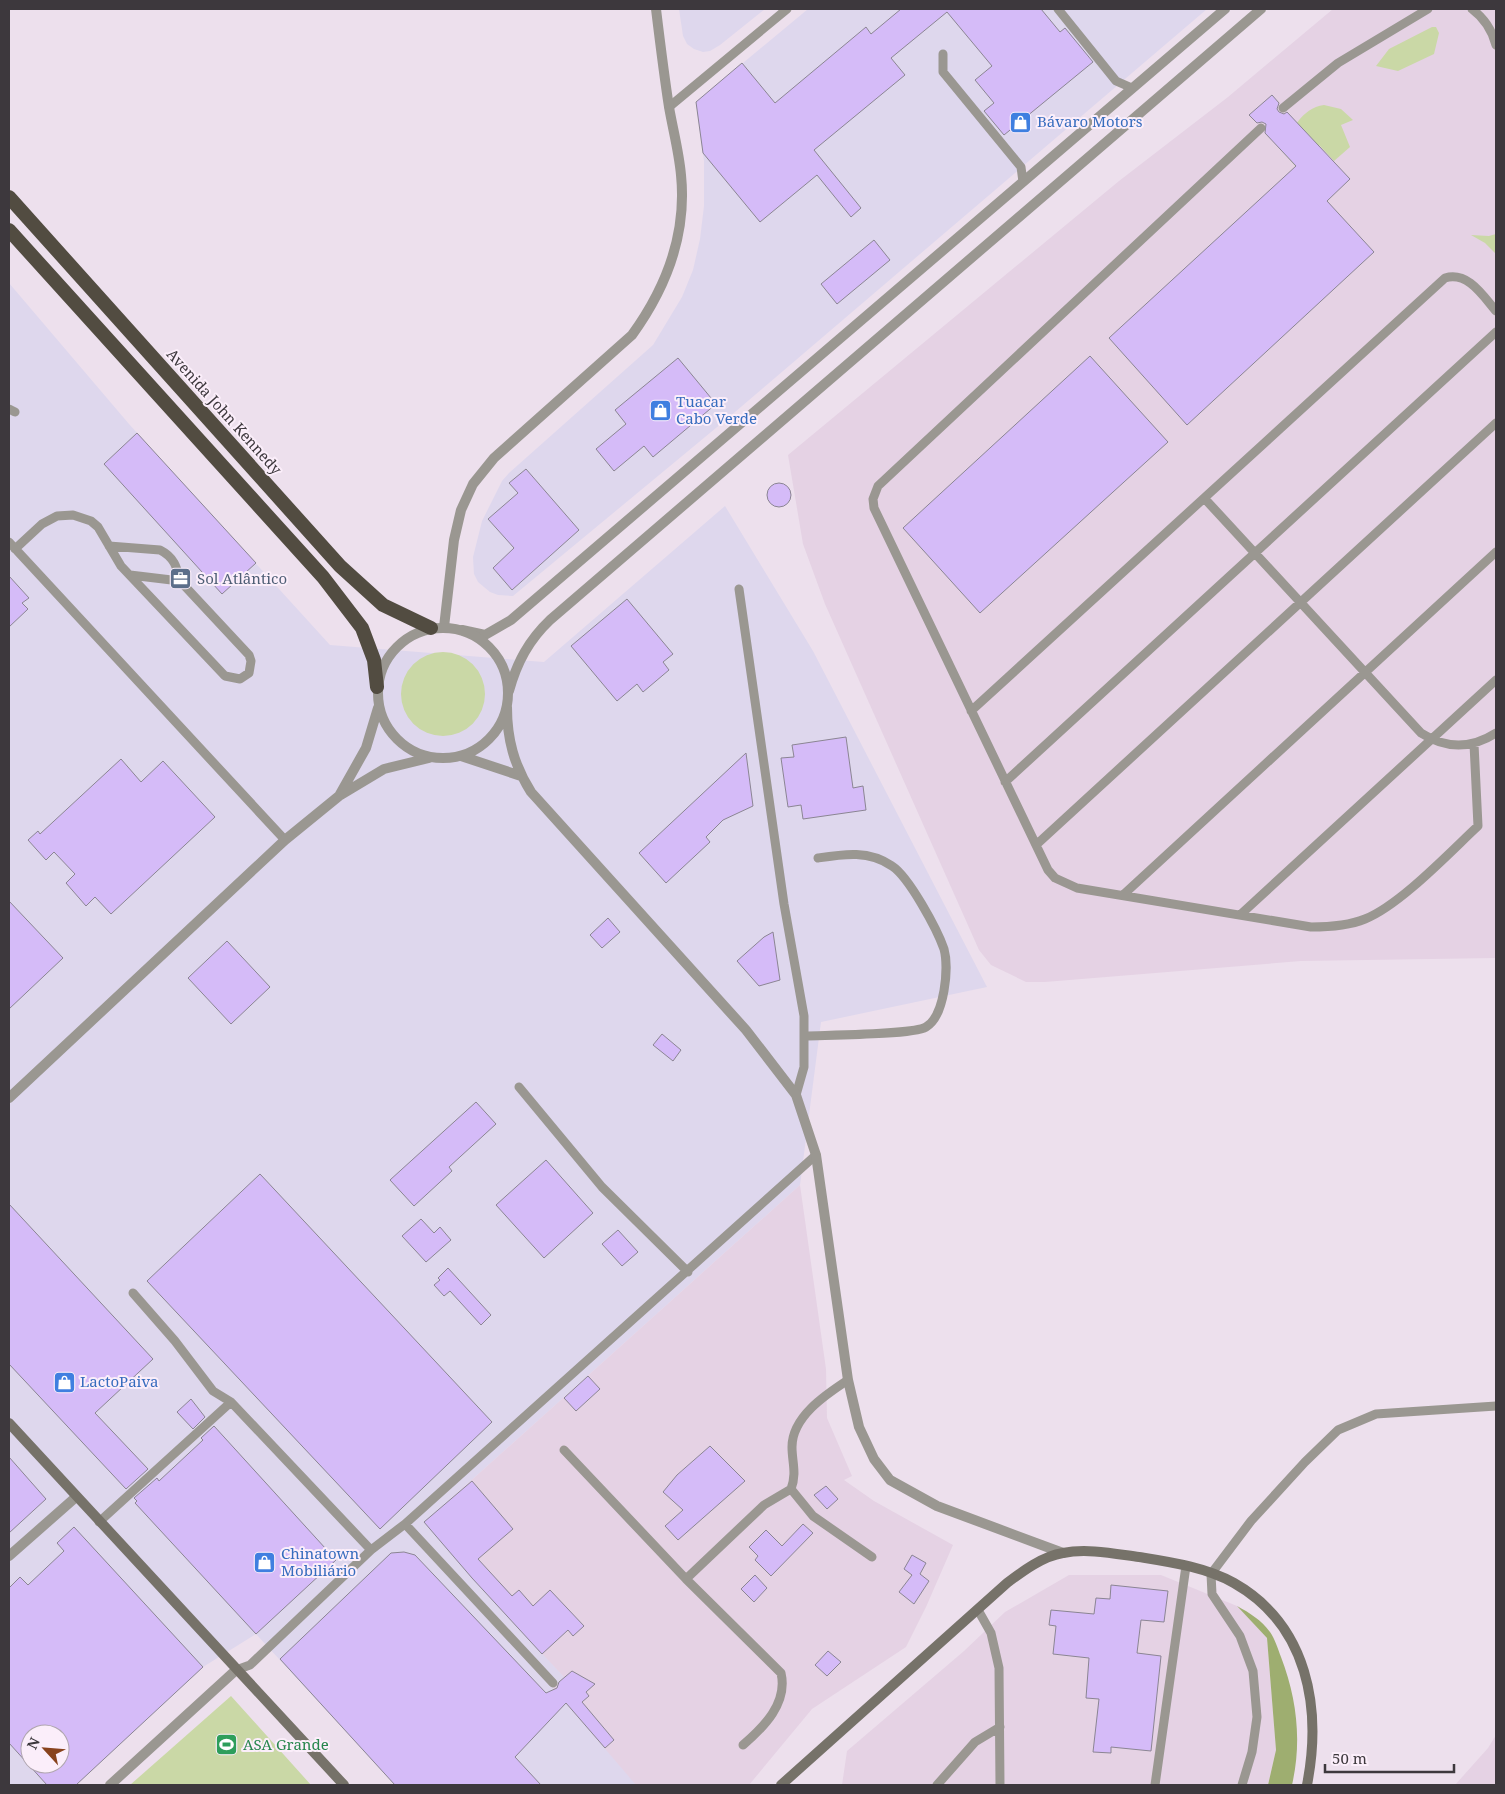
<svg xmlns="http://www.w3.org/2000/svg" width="1505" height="1794" viewBox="0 0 1505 1794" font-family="'Noto Serif',serif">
<rect width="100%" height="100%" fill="#ede0ed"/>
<path fill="#ded7ed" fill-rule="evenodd" d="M679,9H765L720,45L710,51L703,52L694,49L687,44L683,36Z
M808,9H1207L728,418L513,596L498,595L490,592L478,582L474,574L473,557L482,521L502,481L509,473L653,345L682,297L693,270L700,239L704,206V161L696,102Z
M9,283L129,424L330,645L544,662L725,506L813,651L987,987L821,1022L800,1185L425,1522L565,1678L553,1688L637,1785H395L256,1634L203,1667L76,1785H9ZM30,1734H60V1764H30Z"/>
<path fill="#e5d2e4" d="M1333,9H1496V958L1301,961L1045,982H1026L991,965L979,950L825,604L803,544L788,455L1119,181L1228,97Z
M800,1185L826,1369L827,1418L852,1476L844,1480L874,1501L953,1545L926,1607L906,1647L812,1709L749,1785H636L553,1688L564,1677L481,1588L425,1522Z
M1069,1575H1161L1237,1606L1267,1638L1276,1750L1268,1785H842L847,1751L964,1651L1005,1612Z
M1496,1735V1785H1455L1488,1748Z"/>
<path fill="#cad8a6" d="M1432,27H1436L1439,33L1434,54L1398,71L1376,66L1389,49Z
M1324,105L1341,109L1353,120L1341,125L1350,147L1334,161L1319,145L1296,167L1281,150C1291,132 1301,108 1324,105Z
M1496,234V254L1485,243L1471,235L1489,236Z
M401 694a42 42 0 1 1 84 0a42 42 0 1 1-84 0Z
M231,1696L311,1785H130Z"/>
<path fill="#9eae70" d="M1237,1606C1250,1613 1261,1620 1270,1632C1275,1639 1278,1649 1281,1657C1297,1699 1302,1741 1292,1785H1268L1276,1750L1267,1638Z"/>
<path fill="#d5bbf8" stroke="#8b8593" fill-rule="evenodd" d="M901,9H1041L1060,32L1065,28L1093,62L1004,135L984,111L994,103L975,80L992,66L947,12L891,58L905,75L814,150L861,208L851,217L817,175L760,222L703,153L696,102L742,63L775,103L866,27L871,34Z
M1272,95L1279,103L1277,109L1279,112L1284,114L1287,112L1350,179L1327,201L1374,252L1187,425L1109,338L1296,166L1265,133L1266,124L1262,122L1257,123L1249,115Z
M874,240L890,260L837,304L821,284Z
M1090,356L1168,442L980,613L903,528Z
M678,358L716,404L653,457L644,446L614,471L596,449L626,424L615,410Z
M137,433L256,563L222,594L104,464Z
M526,469L579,530L512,590L493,568L514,548L488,519L518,493L509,483Z
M767 495a12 12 0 1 1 24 0a12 12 0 1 1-24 0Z
M9,576L29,598L22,603L28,609L9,627Z
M627,599L673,654L663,662L669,670L643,692L637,684L617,701L571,646Z
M846,737L853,788L863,786L866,810L803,819L801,805L788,807L781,758L794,757L792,745Z
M746,753L753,806L723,820L706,837L710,842L666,883L639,853Z
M121,759L141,782L163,761L215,817L111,914L95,897L86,906L66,883L75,874L54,852L46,860L28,840L38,831L40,834Z
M9,901L63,958L9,1009Z
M608,918L620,932L602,948L590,935Z
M773,932L780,980L759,986L737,961L764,937Z
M227,941L270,987L231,1024L188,978Z
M662,1034L681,1050L673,1061L653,1045Z
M476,1102L496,1124L449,1167L452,1171L414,1206L390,1180Z
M546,1160L593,1213L544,1258L496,1205Z
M260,1174L492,1422L380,1529L147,1281Z
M9,1204L153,1359L95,1413L148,1469L126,1489L9,1364Z
M421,1219L434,1233L440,1227L451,1240L426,1262L402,1236Z
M618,1230L638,1252L622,1266L602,1244Z
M448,1268L491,1315L481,1325L450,1291L444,1296L434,1285L440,1280L438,1278Z
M588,1376L600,1389L576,1411L564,1398Z
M191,1399L205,1417L193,1429L177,1412Z
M214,1426L336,1560L256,1634L135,1503L137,1501L134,1498L157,1478L159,1481L203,1440L201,1438Z
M710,1446L745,1481L678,1540L665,1526L683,1510L663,1492L677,1475Z
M9,1457L46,1499L9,1533Z
M472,1481L513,1529L478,1559L512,1596L519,1590L533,1606L550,1590L584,1626L573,1636L568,1630L542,1654L472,1578L424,1522Z
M826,1486L838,1499L827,1509L814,1495Z
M803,1524L813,1533L771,1576L755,1560L758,1556L749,1547L766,1530L782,1546Z
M74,1527L203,1667L76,1785H47L9,1743V1588L20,1577L28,1585L64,1551L57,1543ZM30,1734H60V1764H30Z
M404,1552L415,1555L546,1693L557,1688L559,1682L572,1671L595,1684L586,1692L589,1696L582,1702L614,1740L605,1748L566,1703L515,1757L541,1785H395L280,1659L391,1553Z
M912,1555L926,1563L920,1574L929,1581L914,1604L899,1592L912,1575L904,1569Z
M755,1575L767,1588L754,1602L741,1589Z
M1111,1585L1168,1591L1164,1622L1141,1620L1137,1653L1161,1656L1151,1751L1111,1747V1753L1093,1752L1099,1699L1086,1698L1089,1658L1053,1654L1056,1626L1049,1625L1051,1610L1094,1614L1096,1598L1110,1599Z
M828,1651L841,1662L827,1676L815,1665Z"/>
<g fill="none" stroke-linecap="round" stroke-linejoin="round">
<path stroke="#9a9791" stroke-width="9" d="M1058,9L1116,81L1132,88
M1472,9C1484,18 1492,30 1496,45
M943,54V72L1021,167L1023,182
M669,107L787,9
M1283,108L1338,63L1428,9
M1261,128L878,486L873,499L874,508L1048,870L1055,878L1077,888L1311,927C1329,927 1348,926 1365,919C1400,905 1449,853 1478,826L1474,744
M9,409L15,412
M1205,499L1421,733C1446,749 1471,749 1496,733
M9,542L285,840
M15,549L42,524L57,516L73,515L91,521L98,527L121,566L225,676L240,679L249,673L251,661L249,655L180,581C177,567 174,557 160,550L109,546
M130,575L180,581
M739,589L784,904L804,1016V1067L796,1095
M971,711L1445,278C1468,271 1483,296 1496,311
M1005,782L1496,332
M1036,845L1496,423
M1123,895L1496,552
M1240,915L1496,680
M805,1036C827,1035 912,1035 926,1027C945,1016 949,967 944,949C937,929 909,877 892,866C869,850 844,854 818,858
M519,1087L602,1187L688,1272
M133,1293L175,1341L213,1391L231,1402L371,1550
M848,1380C825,1395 792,1417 792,1447C792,1462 797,1473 791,1489L813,1516L872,1557
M564,1450L686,1579
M99,1522L231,1402
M405,1524L553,1683
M978,1610L991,1633L999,1668L1000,1785
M236,1670L250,1665L371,1550L405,1524L816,1155
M743,1745C764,1727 788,1703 781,1673L686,1579L764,1505L791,1489
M937,1785L975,1742L1000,1727
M1155,1785L1186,1566
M1242,1785L1252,1752L1257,1717L1253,1671L1240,1636L1212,1594L1211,1574L1251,1521L1305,1462L1338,1430L1376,1414L1496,1406"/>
<path stroke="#9a9791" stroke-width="10" d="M444,627L454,540L461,510L473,484L494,458L632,335C666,288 687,234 681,175C679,152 673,130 669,107C664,75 660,42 656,9
M462,630L485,635L511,620L1225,9
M509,691C517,662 529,640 550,620L1261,9
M378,708L366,748L339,796L384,769L429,758
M9,1098L285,840L339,796
M9,1556L76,1497
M110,1785L236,1670"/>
<path stroke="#9a9791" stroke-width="10" d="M378 693a65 65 0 1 1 130 0a65 65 0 1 1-130 0Z
M507,707C507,739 514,765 531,792L746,1030L796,1095L816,1155L848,1380L859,1427L874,1459L890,1480L937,1506L1063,1553
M461,756L521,776"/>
<path stroke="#767269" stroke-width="10" d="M9,1423L344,1785
M781,1785L1007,1583C1023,1571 1043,1556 1063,1553C1087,1548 1116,1554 1139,1557C1170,1562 1205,1567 1234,1583C1308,1625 1322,1708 1307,1785"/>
<path stroke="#524c41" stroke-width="14" d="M9,197L340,566L383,605L431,628
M9,230L323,577L362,628L374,660L377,687"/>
</g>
<defs>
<symbol id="shop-square" viewBox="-11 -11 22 22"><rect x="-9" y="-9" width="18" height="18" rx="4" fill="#3f7fe0" stroke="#fbeefa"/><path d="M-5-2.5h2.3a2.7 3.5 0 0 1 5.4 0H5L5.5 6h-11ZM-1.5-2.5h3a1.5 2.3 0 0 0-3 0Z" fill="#fff"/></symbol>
<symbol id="office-square" viewBox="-11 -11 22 22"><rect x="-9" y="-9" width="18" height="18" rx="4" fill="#5c6f8a" stroke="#fbeefa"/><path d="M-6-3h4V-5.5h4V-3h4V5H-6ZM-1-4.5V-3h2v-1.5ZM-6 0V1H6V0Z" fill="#fff"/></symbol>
<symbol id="stadium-square" viewBox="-11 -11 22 22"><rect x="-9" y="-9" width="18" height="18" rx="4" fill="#2e9e5b" stroke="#fbeefa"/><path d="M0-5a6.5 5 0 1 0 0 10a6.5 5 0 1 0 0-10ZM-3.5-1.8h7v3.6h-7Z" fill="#fff"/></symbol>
</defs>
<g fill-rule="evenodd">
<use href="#shop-square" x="1008" y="110" width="25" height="25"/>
<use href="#shop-square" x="648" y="398" width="25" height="25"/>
<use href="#office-square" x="168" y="566" width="25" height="25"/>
<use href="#shop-square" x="52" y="1370" width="25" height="25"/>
<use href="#shop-square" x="252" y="1550" width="25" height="25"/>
<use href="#stadium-square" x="214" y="1732" width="25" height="25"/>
</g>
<g text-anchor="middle" stroke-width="4" stroke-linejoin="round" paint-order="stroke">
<g font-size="15" fill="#366cbe" stroke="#fbeefa" text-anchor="start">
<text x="1037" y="127">Bávaro Motors</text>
<text x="676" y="407">Tuacar<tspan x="676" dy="17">Cabo Verde</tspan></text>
<text x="80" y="1387">LactoPaiva</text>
<text x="281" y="1559">Chinatown<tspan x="281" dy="17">Mobiliário</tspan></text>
</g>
<g font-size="15" fill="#3d383d" stroke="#fbeefa">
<text transform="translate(224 412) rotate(48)" y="5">Avenida John Kennedy</text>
</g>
<g font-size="15" fill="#4e5e75" stroke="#fbeefa" text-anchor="start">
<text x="197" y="584">Sol Atlântico</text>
</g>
<g font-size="15" fill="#27864d" stroke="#fbeefa" text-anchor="start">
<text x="243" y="1750">ASA Grande</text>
</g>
</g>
<rect width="1505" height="1794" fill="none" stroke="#3d383d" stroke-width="20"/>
<g transform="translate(45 1749) rotate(296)"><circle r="24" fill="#fbeefa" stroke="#afa5ae"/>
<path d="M0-4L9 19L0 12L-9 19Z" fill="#88421d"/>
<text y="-8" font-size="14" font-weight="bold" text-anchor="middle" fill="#3d383d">N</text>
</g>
<path d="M1325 1764v8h129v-8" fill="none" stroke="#3d383d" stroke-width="2.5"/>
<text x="1332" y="1764" font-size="15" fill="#3d383d" stroke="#fbeefa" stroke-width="4" paint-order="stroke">50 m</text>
</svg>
